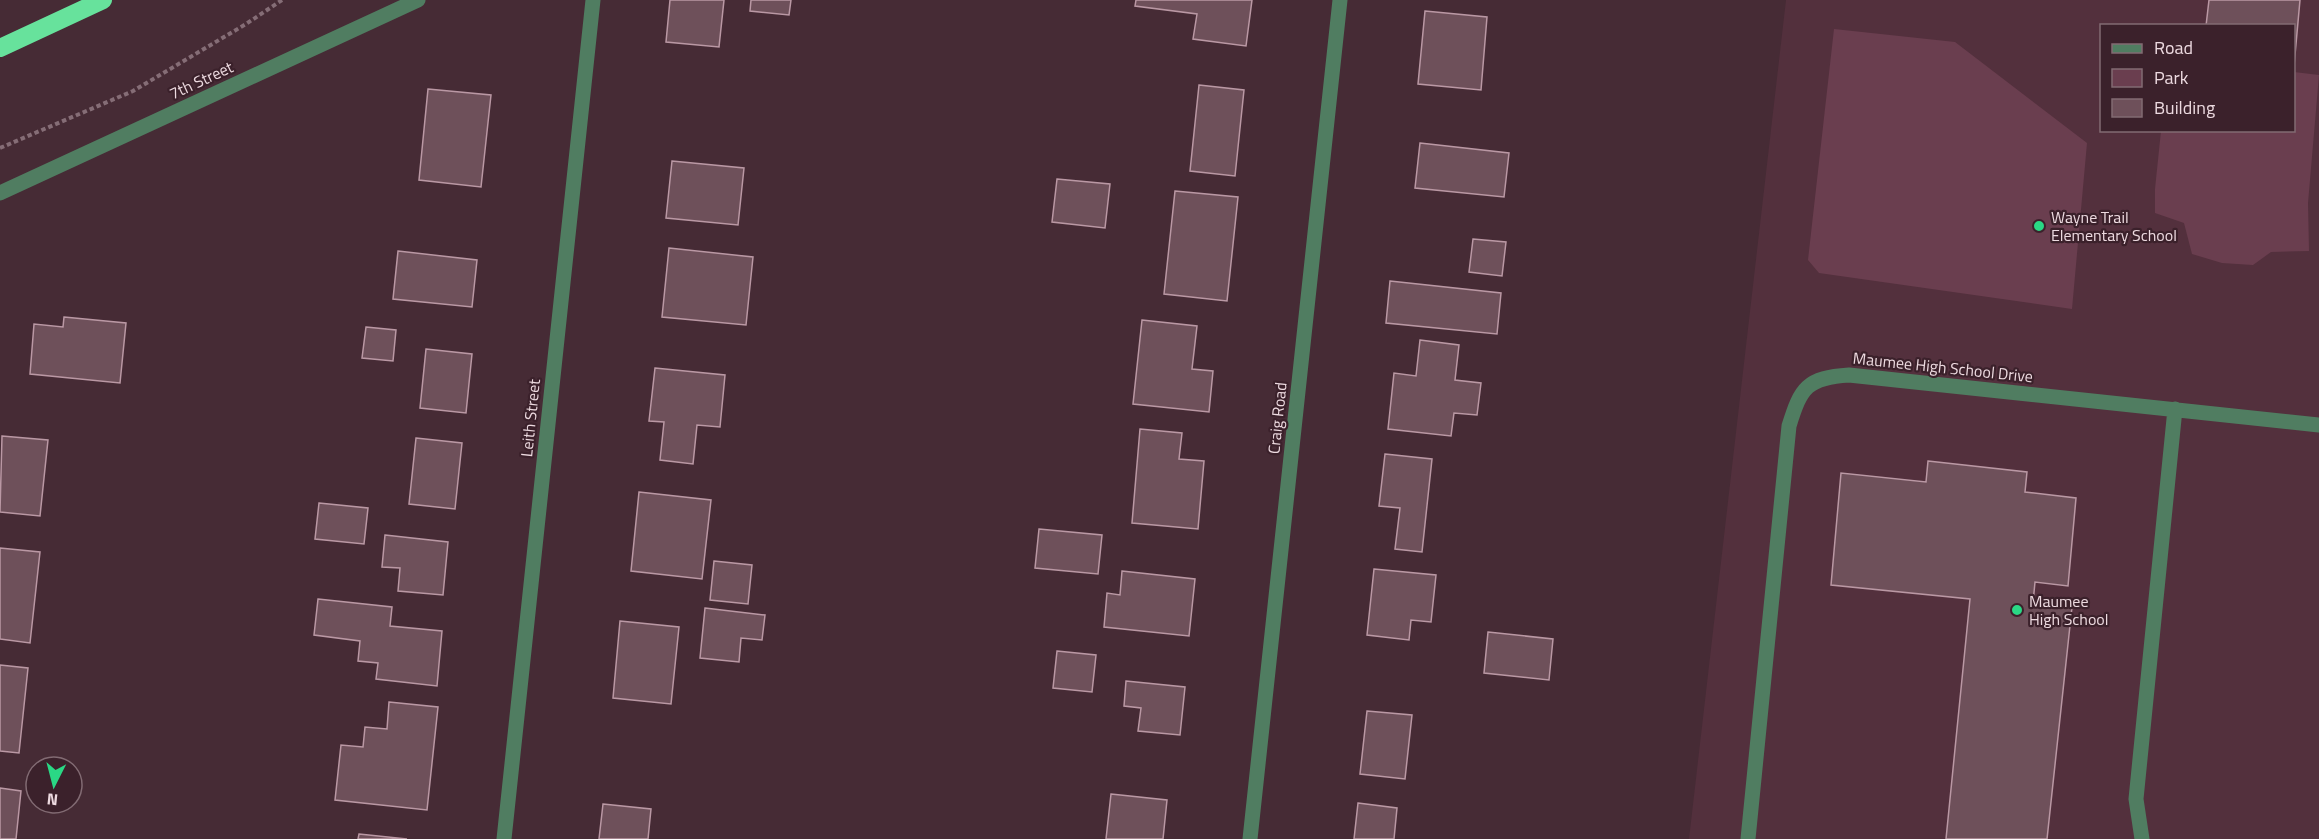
<svg xmlns="http://www.w3.org/2000/svg" width="2319" height="839" viewBox="0 0 2319 839" font-family="'Titillium Web',sans-serif">
<rect width="100%" height="100%" fill="#462b35"/>
<path fill="#53303d" fill-rule="evenodd" d="M1786,0H2319V839H1689ZM2102,26H2294V130H2102Z"/>
<path fill="#6a3e4f" d="M1834,29L1955,42L2087,143L2072,309L1819,273L1808,260Z
M2294,72L2319,75L2308,203L2309,251L2271,252L2253,265L2222,263L2192,254L2184,223L2155,213V189L2161,131L2294,130Z"/>
<path fill="#6e505a" stroke="#ba98a4" stroke-width="1.5" d="M670,0H724L719,47L666,42Z
M751,0H791L789,15L750,11Z
M1136,0H1252L1246,46L1193,39L1197,14L1135,6Z
M2209,0H2300L2294,66V26H2206Z
M1425,11L1487,17L1481,90L1418,84Z
M1199,85L1244,90L1235,176L1190,171Z
M428,89L491,95L481,187L419,180Z
M1420,143L1509,153L1504,197L1415,188Z
M672,161L744,168L738,225L666,218Z
M1057,179L1110,184L1105,228L1052,222Z
M1175,191L1238,197L1227,301L1164,294Z
M1473,239L1506,242L1502,276L1469,272Z
M669,248L753,257L746,325L662,317Z
M398,251L477,260L472,307L393,299Z
M1390,281L1501,293L1497,334L1386,323Z
M64,317L126,323L120,383L30,374L34,324L63,327Z
M1142,320L1197,326L1192,369L1213,371L1209,412L1133,404Z
M366,327L396,330L393,361L362,358Z
M1420,340L1459,345L1455,380L1481,383L1477,415L1454,413L1451,436L1388,429L1394,373L1416,376Z
M426,349L472,354L466,413L420,408Z
M655,368L725,375L720,427L697,425L693,464L660,460L664,422L649,421Z
M1140,429L1182,433L1179,459L1204,461L1198,529L1132,523Z
M2,436L48,440L40,516L0,512Z
M416,438L462,443L455,509L409,504Z
M1385,454L1432,459L1422,552L1395,549L1400,508L1379,506Z
M1928,461L2027,472L2025,492L2076,498L2068,586L2035,582L2033,603L2072,607L2047,839H1946L1970,599L1831,585L1841,473L1926,482Z
M639,492L711,500L702,579L631,571Z
M319,503L368,508L364,544L315,539Z
M1039,529L1102,535L1098,574L1035,568Z
M385,535L448,542L443,595L398,591L400,568L382,567Z
M0,548L40,552L30,643L0,639Z
M714,561L752,565L748,604L710,600Z
M1374,569L1436,575L1431,622L1411,620L1409,640L1367,635Z
M1122,571L1195,579L1189,636L1104,627L1107,593L1120,595Z
M318,599L392,607L390,626L442,631L437,686L376,679L378,663L358,661L360,641L314,635Z
M705,608L765,615L762,640L741,638L739,662L700,658Z
M620,621L679,627L671,704L613,698Z
M1488,632L1553,639L1549,680L1484,673Z
M1057,651L1096,655L1092,692L1053,688Z
M0,665L28,668L19,753L0,751Z
M1126,681L1185,687L1180,735L1138,731L1141,708L1124,706Z
M389,702L438,707L427,810L335,800L341,745L363,747L365,727L387,729Z
M1367,711L1412,715L1405,779L1360,774Z
M0,788L21,791L16,839H0Z
M1111,794L1167,800L1163,839H1106Z
M1358,803L1397,808L1394,839H1354Z
M603,804L651,809L648,839H599Z
M359,834L407,839H358Z"/>
<g fill="none" stroke-linecap="round" stroke-linejoin="round">
<path stroke="#856d76" stroke-width="4" stroke-dasharray="4.5 3" stroke-linecap="butt" d="M0,148L133,91L246,24L282,0"/>
<path stroke="#507d61" stroke-width="15" d="M0,193L418,0
M504,839L593,0
M1250,839L1340,0
M1748,839L1789,426C1801,387 1807,378 1849,375L2319,425
M2142,839L2136,799L2175,409"/>
<path stroke="#67e29c" stroke-width="18" d="M0,48L103,0"/>
</g>
<g fill="#2ad885" stroke="#3b212b" stroke-width="2">
<circle cx="2039" cy="226" r="6"/>
<circle cx="2017" cy="610" r="6"/>
</g>
<g text-anchor="middle" stroke-width="4.5" stroke-linejoin="round" paint-order="stroke">
<g font-size="16" fill="#eddae0" stroke="#3b212b">
<text transform="translate(201 80) rotate(-25)" y="6">7th Street</text>
<text transform="translate(1943 367) rotate(6)" y="6">Maumee High School Drive</text>
<text transform="translate(530 418) rotate(-84)" y="6">Leith Street</text>
<text transform="translate(1277 418) rotate(-84)" y="6">Craig Road</text>
</g>
<g font-size="16" fill="#eddae0" stroke="#3b212b" text-anchor="start">
<text x="2051" y="223">Wayne Trail<tspan x="2051" dy="18">Elementary School</tspan></text>
<text x="2029" y="607">Maumee<tspan x="2029" dy="18">High School</tspan></text>
</g>
</g>
<rect x="2100" y="24" width="195" height="108" fill="#3b212b" stroke="#826b73" stroke-width="1.5"/>
<rect x="2112" y="44" width="30" height="9" fill="#507d61" stroke="#826b73" stroke-width="1.5"/>
<text x="2154" y="54" font-size="18" fill="#eddae0">Road</text>
<rect x="2112" y="69" width="30" height="18" fill="#6a3e4f" stroke="#826b73" stroke-width="1.5"/>
<text x="2154" y="84" font-size="18" fill="#eddae0">Park</text>
<rect x="2112" y="99" width="30" height="18" fill="#6e505a" stroke="#826b73" stroke-width="1.5"/>
<text x="2154" y="114" font-size="18" fill="#eddae0">Building</text>
<g transform="translate(54 785) rotate(186)"><circle r="28" fill="#3b212b" stroke="#826b73" stroke-width="1.5"/>
<path d="M0-4.5L10 22L0 15L-10 22Z" fill="#2ad885"/>
<text y="-9" font-size="16" font-weight="bold" text-anchor="middle" fill="#eddae0">N</text>
</g>
</svg>
